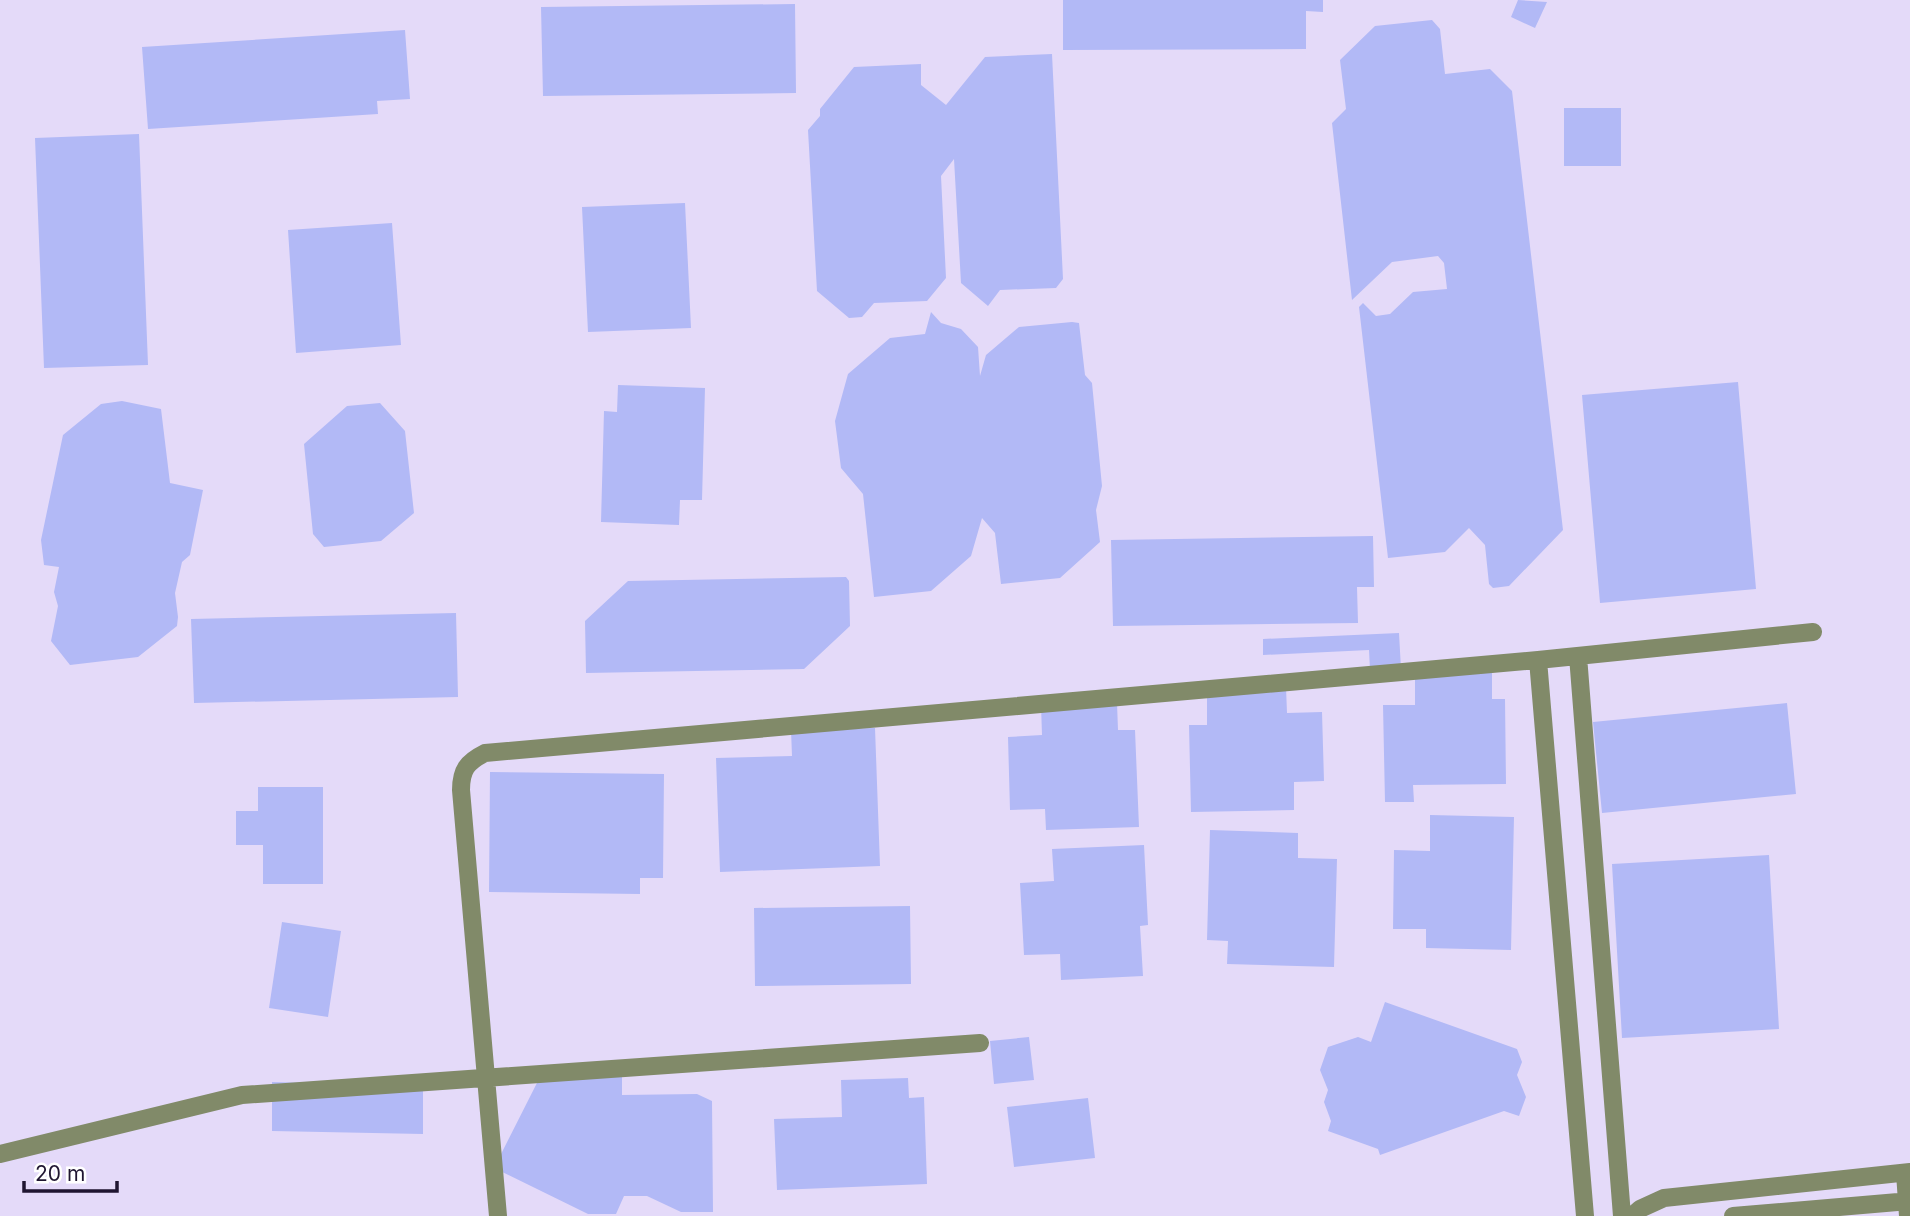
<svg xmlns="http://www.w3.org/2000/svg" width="1910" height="1216" viewBox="0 0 1910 1216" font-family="Inter,sans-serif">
<rect width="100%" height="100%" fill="#e4daf9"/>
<path fill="#b2b9f6" d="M1063,0H1323V12L1306,11V49L1063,50Z
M1518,0L1547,2L1535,28L1511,17Z
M795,4L796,93L543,96L541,7Z
M1432,20L1440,29L1445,74L1490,69L1512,91L1563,530L1509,586L1493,588L1489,584L1485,545L1469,528L1445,552L1388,558L1359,307L1363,303L1376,316L1390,314L1413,292L1447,289L1444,263L1438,256L1392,262L1352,300L1332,123L1346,109L1340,60L1375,26Z
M405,30L410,99L377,101L378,114L148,129L142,47Z
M1052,54L1063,279L1056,288L1000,290L988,306L961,283L954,159L941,176L946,278L927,301L874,303L862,317L849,318L817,291L808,130L820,116V109L854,67L921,64V85L946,105L985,57Z
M1564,108H1621V166H1564Z
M139,134L148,365L44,368L35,138Z
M685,203L691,328L588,332L582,207Z
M392,223L401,345L296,353L288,230Z
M931,312L941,323L961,329L978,347L980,376L986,355L1019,327L1072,322L1079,323L1085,375L1092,383L1102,486L1096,510L1100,542L1060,578L1001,584L995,533L982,518L971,556L931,591L874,597L863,494L841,468L835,421L848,374L890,338L925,334Z
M1738,382L1756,589L1600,603L1582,395Z
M618,385L705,388L702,500H680L679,525L601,522L604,411L617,412Z
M122,401L161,409L170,483L203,490L190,555L182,562L175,593L178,617L177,626L138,657L70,665L51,641L58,606L54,592L59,567L44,565L41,540L63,435L101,404Z
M380,403L405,431L414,513L381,541L324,547L313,534L304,444L347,406Z
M1373,536L1374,587H1357L1358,623L1113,626L1111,540Z
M846,577L849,581L850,626L804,669L586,673L585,621L628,581Z
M456,613L458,697L194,703L191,619Z
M1399,633L1401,669L1370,670L1369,650L1263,655V639Z
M1415,670H1492V699H1505L1506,784L1413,785L1414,802H1385L1383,705H1415Z
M1286,687L1287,713L1322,712L1324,781L1294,782V810L1191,812L1189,725H1207V689Z
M1117,703L1118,730H1135L1139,827L1046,830L1045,809L1010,810L1008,737L1042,735L1041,705Z
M1787,703L1796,794L1602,813L1593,722Z
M875,728L880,866L720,872L716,758L792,756L791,730Z
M490,772L664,774L663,878H640V894L489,892Z
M258,787H323V884H263V845H236V811H258Z
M1430,815L1514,817L1511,950L1426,948V929H1393L1394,850L1430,851Z
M1210,830L1298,833V858L1337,859L1334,967L1227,964L1228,941L1207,940Z
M1144,845L1148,925L1140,926L1143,976L1061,980L1060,954L1024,955L1020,883L1054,881L1052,849Z
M1769,855L1779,1029L1622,1038L1612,864Z
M910,906L911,984L755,986L754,908Z
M282,922L341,931L328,1017L269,1008Z
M1385,1002L1517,1049L1522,1062L1517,1075L1526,1097L1519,1116L1504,1111L1380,1155L1378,1149L1328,1131L1331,1121L1324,1102L1328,1090L1320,1070L1328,1047L1358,1037L1371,1042Z
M1029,1037L1034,1080L994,1084L990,1041Z
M541,1075H622V1095L697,1094L712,1101L713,1212H681L647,1196H624L616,1214H588L494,1168Z
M908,1078L909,1098L924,1097L927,1184L777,1190L774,1119L842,1117L841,1080Z
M272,1082L423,1086V1134L272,1131Z
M1088,1098L1095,1158L1014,1167L1007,1107Z"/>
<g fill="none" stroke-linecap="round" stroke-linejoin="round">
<path stroke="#818a69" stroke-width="18" d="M1578,656L1622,1216
M1538,660L1585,1216
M0,1154L242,1095L980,1043
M1905,1173L1908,1216
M498,1216L461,790C461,770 467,762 485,753L1538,660L1813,632
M1632,1216L1640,1209L1664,1198L1910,1172
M1733,1216L1910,1201"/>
</g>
<path d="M24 1181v10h93v-10" fill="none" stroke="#1f1531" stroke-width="3.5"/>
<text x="35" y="1181" font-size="21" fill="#1f1531" stroke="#ffffff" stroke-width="5" paint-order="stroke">20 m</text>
</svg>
